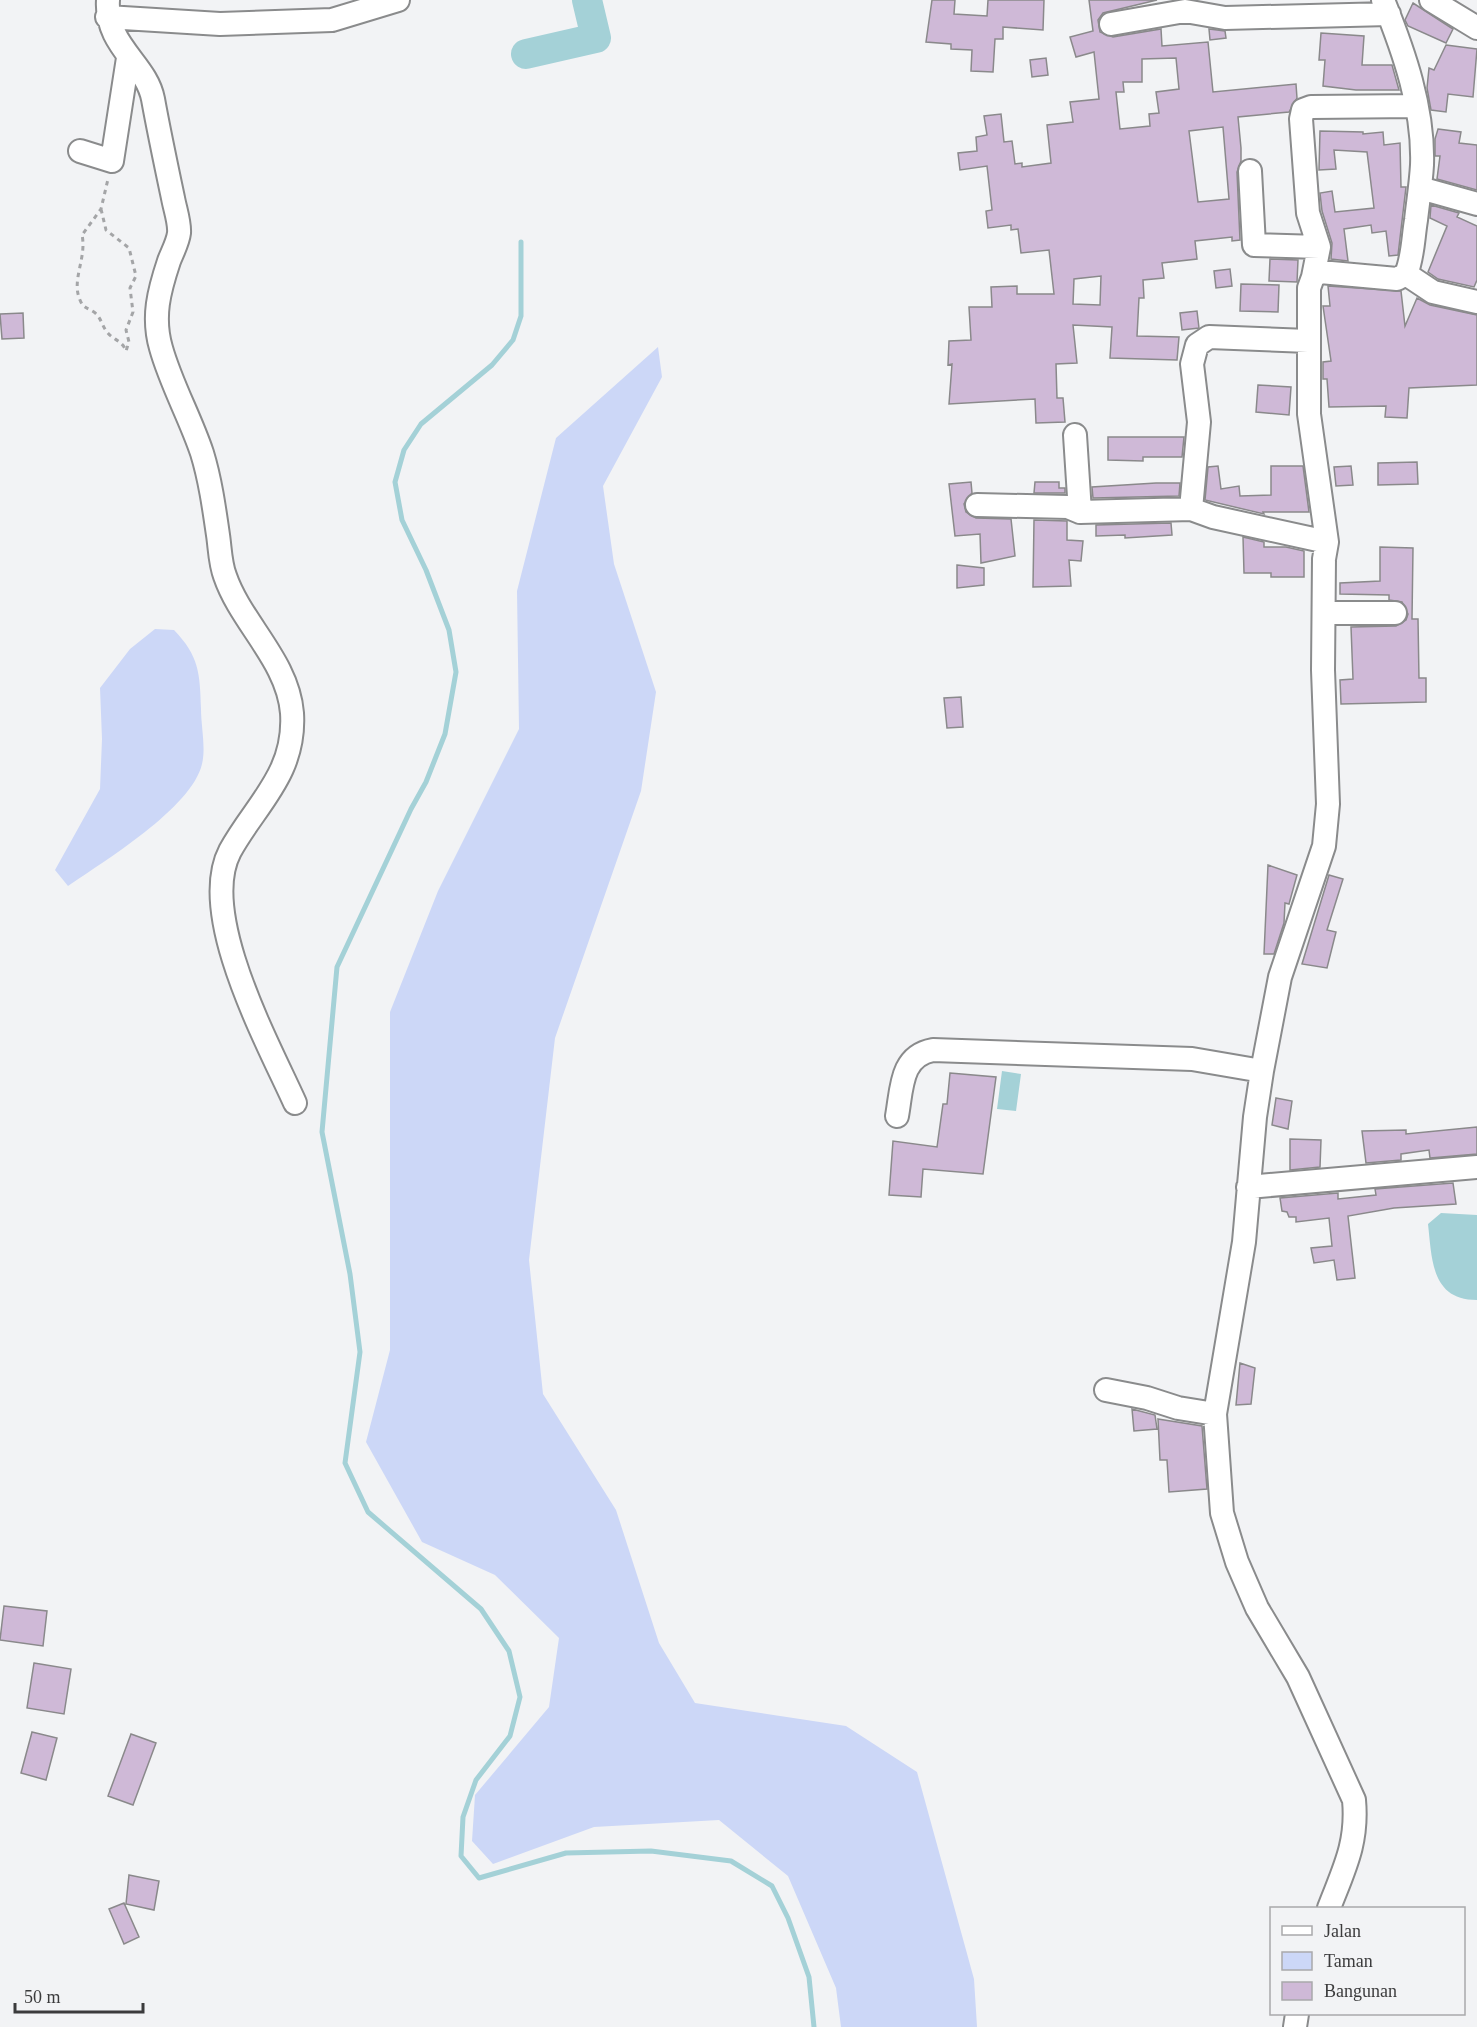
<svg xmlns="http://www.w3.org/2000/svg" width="1477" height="2027" viewBox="0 0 1477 2027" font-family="'Times New Roman',serif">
<rect width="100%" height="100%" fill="#f2f3f5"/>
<path fill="#ccd7f7" d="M658,347L662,377L603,486L614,564L656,692L641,791L555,1038L529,1260L543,1394L616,1510L659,1643L695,1703L846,1726L917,1772L974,1979L977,2027H841L836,1988L788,1876L719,1820L594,1827L493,1864L472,1841L475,1795L549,1707L559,1638L495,1575L422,1542L366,1442L390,1350V1012L438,891L519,729L517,591L556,438Z
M155,629L174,630C199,656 200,673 201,709C201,726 206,748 202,764C192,808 103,862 68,886L55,870L100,789L102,739L100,688L130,649Z"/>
<path fill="#a4d1d7" d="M1002,1071L1021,1074L1016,1111L997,1109Z
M1441,1213L1477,1215V1300C1431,1300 1432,1259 1428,1224Z"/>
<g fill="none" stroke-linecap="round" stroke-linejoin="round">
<path stroke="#a4d1d7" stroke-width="5" d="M521,242V316L513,340L492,365L421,424L404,450L395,482L402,520L426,570L449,630L456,672L445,734L426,782L411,809L337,967L322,1132L350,1274L360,1352L345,1463L368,1512L481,1609L509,1651L520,1697L510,1736L476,1780L463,1817L461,1856L479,1878L566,1853L651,1851L731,1861L772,1886L788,1918L809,1977L814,2027"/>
<path stroke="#a4d1d7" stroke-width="30" d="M526,54L596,38L587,0"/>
</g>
<path fill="#cfb9d7" stroke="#8a898b" stroke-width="1.5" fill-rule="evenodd" d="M932,0H955L954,14L987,16L988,0H1044L1043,30L1003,27V39H995L993,72L971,71L972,50L951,49V44L926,42Z
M1089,0H1157L1103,13L1098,20L1100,32L1113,37L1161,29L1162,46L1208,42L1213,92L1296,84L1297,98L1289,112L1238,117L1241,148V161L1237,172L1240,240L1232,241V237L1195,241L1197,259L1162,263L1164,278L1143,280L1144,298H1139L1137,336L1179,337L1177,360L1110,358L1112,327L1073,325L1077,363L1056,364L1057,398H1063L1065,422L1036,423L1035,399L949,404L952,364L948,365L949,341L971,340L969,307H992L991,287L1017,286V294H1054L1049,250L1021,253L1018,229L1011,230V225L988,228L986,211L992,210L987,166L960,170L958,153L977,151L976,137L987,135L984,116L1001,114L1004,142L1012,141L1015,164L1022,163V167L1051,163L1047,125L1073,122L1070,102L1099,99L1094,52L1076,57L1070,37L1093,31ZM1176,58L1179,89L1156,92L1159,113L1149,114L1150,126L1120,129L1116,92H1124L1123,82H1142V59ZM1223,127L1229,199L1198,202L1189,131ZM1101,276L1100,305L1073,304L1074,279Z
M1413,3L1453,29L1446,43L1408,26L1405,20Z
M1209,29L1225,31L1226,38L1210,40Z
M1321,33L1364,36L1362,65H1392L1399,90H1356L1323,86L1325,60H1319Z
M1446,45L1477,49L1473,97L1448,94L1446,112L1431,110L1427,88L1429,68L1434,70Z
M1046,58L1048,75L1032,77L1030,60Z
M1438,129L1461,132L1459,143L1477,145V190L1437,179L1440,156H1435V139Z
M1320,131L1363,132V134L1383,132L1384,145L1400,143L1401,187H1406L1398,255L1389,256L1386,231L1372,233L1371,225L1344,229L1348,261L1331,259L1332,243L1322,211L1320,193L1332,191L1335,212L1374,208L1367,152L1334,150L1336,169L1319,170Z
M1431,205L1459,213L1457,217L1477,226V280L1474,287L1438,279L1428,272L1447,226L1430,218Z
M1270,259L1298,260L1297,282L1269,281Z
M1230,269L1232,286L1216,288L1214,271Z
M1241,284L1279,285L1278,312L1240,311Z
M1328,286L1401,291L1405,326L1417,298L1430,305L1477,315V385L1409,388L1407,418L1385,417L1386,406L1329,407L1327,379H1323V362L1331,361L1323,306H1330Z
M1197,311L1199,328L1182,330L1180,313Z
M23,313L24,338L2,339L0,314Z
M1258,385L1291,387L1289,415L1256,412Z
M1108,437H1184L1182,457H1143V461L1108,460Z
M1417,462L1418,484L1378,485V463Z
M1218,466L1221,489L1239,486L1240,496L1271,495V466H1303L1309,512H1263L1264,514L1205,500L1208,467Z
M1351,466L1353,485L1336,486L1334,467Z
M971,482L972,493L964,504L966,512L976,518L1011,519L1015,556L981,563L980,534L955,536L949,484Z
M1035,482H1059V488H1065V493H1034Z
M1156,483H1180L1179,496L1093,498L1092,487Z
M1034,520L1067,521V540L1083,541L1081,561L1069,560L1071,586L1033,587Z
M1171,523L1172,535L1125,538V535L1096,536V525Z
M1243,537L1264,542V547H1286L1304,551V577H1271V573H1244Z
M1380,547L1413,548L1412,619H1418L1419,678H1426V702L1341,704L1340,680L1353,679L1351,627L1396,626L1406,620L1408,614L1402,602L1389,600V595L1340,594V583L1380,581Z
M957,565L984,568V585L957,588Z
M961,697L963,727L947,728L944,698Z
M1268,865L1297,875L1289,904L1285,903L1284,923L1274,954H1264Z
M1329,875L1343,879L1327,930L1336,932L1327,968L1302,964Z
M950,1073L996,1077L983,1174L923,1169L921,1197L889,1195L893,1141L937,1147L943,1104H947Z
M1276,1098L1292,1101L1288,1129L1272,1125Z
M1477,1127V1154L1430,1158L1429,1150L1401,1154V1160L1366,1163L1362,1131L1406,1130V1134Z
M1290,1139L1321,1140L1320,1167L1290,1170Z
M1453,1183L1456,1204L1394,1208L1348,1216L1355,1278L1337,1280L1334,1260L1314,1263L1311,1248L1332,1246L1329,1218L1296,1222V1217H1289L1287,1212L1282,1211L1280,1198L1338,1193V1199L1376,1195L1375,1189Z
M1240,1363L1255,1368L1251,1404L1236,1405Z
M1132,1409L1155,1415L1157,1429L1134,1431Z
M1158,1419L1202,1426L1207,1489L1169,1492L1167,1460H1160Z
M4,1606L47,1611L43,1646L0,1640Z
M34,1663L71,1669L64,1714L27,1708Z
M32,1732L57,1738L46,1780L21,1773Z
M131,1734L156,1743L133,1805L108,1796Z
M129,1875L159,1881L154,1910L126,1904Z
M124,1903L139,1937L124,1944L109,1909Z"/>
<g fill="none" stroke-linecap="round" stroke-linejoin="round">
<defs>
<path id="minor" d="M108,0C105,46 146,63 153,99C159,132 166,165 173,198C175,209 180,223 179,233C178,242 172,253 169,261C159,291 152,317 161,348C171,384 190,417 202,453C210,479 214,507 218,535C220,548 220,563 225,576C241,623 288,661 292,713C296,774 255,805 230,851C197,914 268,1043 295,1103
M1431,0L1477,28
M107,17L220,24L332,20L398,0
M1111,24L1185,11L1225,18L1389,14
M80,151L112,161L128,58
M1250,171L1254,245L1319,247
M1420,188L1477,204
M1406,274L1433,292L1477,302
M1313,277L1319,247L1308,213L1301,119L1303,110L1311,107L1416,106
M1075,435L1080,512
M977,505L1068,507L1080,512L1191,509L1213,517L1327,542
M1191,509L1199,422L1192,364L1197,345L1209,337L1308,341
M1325,613H1395
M897,1116C902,1089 900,1056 933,1050L1192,1059L1262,1071
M1248,1187L1477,1167
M1106,1390L1147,1398L1178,1408L1215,1414
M1329,1908C1344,1869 1358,1843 1354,1800L1298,1677L1257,1608L1237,1562L1222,1513L1215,1414L1244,1242L1255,1117L1262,1071L1280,977L1324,846L1328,804L1323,670L1324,559L1327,542L1309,414V288L1313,277L1320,272L1397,279L1406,274C1413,258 1413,238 1416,220C1418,202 1421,183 1422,165C1424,109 1404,52 1383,0
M1295,2027L1297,2014"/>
</defs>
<use href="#minor" stroke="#8a8b8c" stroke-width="26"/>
<path stroke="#a4a5a7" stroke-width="3" stroke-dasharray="4.5 4.5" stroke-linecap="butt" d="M101,209L106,230L129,248L136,276L130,288L133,312L126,330L129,342L126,351C122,340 113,340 107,332C102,326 101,317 94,312C88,308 83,308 80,300C71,280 87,258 82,235L101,209L108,179"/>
<use href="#minor" stroke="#fff" stroke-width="22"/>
</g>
<rect x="1270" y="1907" width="195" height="108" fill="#f2f3f5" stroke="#a9a9ab" stroke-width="1.5"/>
<rect x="1282" y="1926" width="30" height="9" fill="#ffffff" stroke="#a9a9ab" stroke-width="1.5"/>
<text x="1324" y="1937" font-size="18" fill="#3b3b3c">Jalan</text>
<rect x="1282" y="1952" width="30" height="18" fill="#ccd7f7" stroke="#a9a9ab" stroke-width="1.5"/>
<text x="1324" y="1967" font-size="18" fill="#3b3b3c">Taman</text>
<rect x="1282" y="1982" width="30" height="18" fill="#cfb9d7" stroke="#a9a9ab" stroke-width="1.5"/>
<text x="1324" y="1997" font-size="18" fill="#3b3b3c">Bangunan</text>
<path d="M15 2003v9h128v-9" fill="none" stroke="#3b3b3c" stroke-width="3"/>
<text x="24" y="2003" font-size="18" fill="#3b3b3c" stroke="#f2f3f5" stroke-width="4.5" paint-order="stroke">50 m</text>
</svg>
